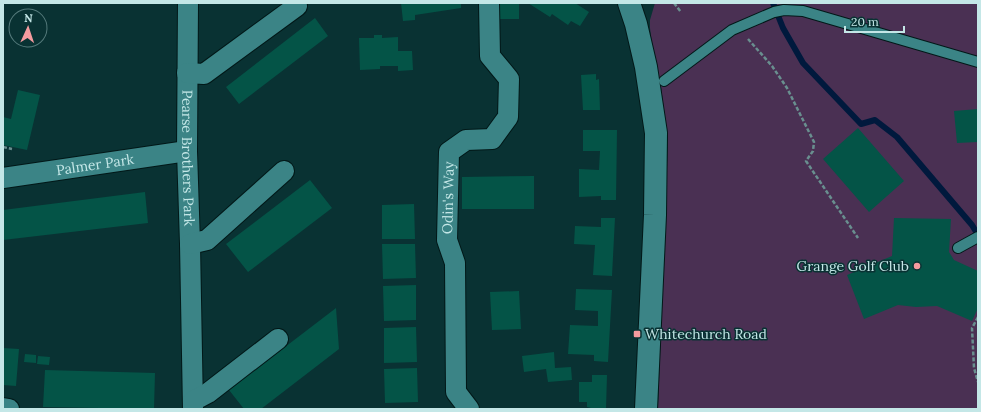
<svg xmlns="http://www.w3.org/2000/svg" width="981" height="412" viewBox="0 0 981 412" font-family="Lora,serif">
<rect width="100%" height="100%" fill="#093233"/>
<path fill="#4a3053" d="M655,3H978V409H658L668,140L661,87L653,53L650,28V20Z"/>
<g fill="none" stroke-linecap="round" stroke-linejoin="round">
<path stroke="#00193d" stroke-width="6" d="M773,3L783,28L803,63L861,124L875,120L897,137L972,225L978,235"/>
</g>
<path fill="#045447" d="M401,3H461V8L415,15V20L403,21Z
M499,3H519V19H499Z
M528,3H575L589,12L580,26L571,21L568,25L552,14L550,17Z
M315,18L328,36L239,104L226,87Z
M374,35H382V38L398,37V51H412L413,70L398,71V66H380V69L360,70L359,38H374Z
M596,74V80L599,79L600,110H583L581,75Z
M18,90L40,95L27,150L3,145V117L11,119Z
M978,109V142L957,143L954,111Z
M858,128L904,181L869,212L823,159Z
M583,130H617L616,200H601V196L579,197V169L599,170L600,151H583Z
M534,176V209H462V177Z
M310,180L332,208L248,272L226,244Z
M145,192L148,223L3,240V210Z
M414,204L415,239H382V205Z
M601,218H615L612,276L593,275L595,245L574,244L575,226L601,227Z
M894,218L951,219L949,252L954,260L978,271V308L972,321L937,306L916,307L898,305L864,319L847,275L892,256Z
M382,244H415L416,278L383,279Z
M416,285V320L384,321L383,286Z
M576,289L612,290L608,362L594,361V355L568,354L570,325L598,326V311L575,310Z
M519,291L521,329L492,330L490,292Z
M336,308L339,349L261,409H244L229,390Z
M416,327L417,362L384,363V328Z
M3,348L19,349L16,386L3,385Z
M554,352L555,368L571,367L572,380L548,382L546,369L524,372L522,356Z
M25,354L36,355V363L24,362Z
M38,356L50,357L49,365L37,364Z
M417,368L418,402L385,403L384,369Z
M45,370L155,373L154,409L43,407Z
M592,375H607L606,409H591V408L587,407V402H579V382H592Z"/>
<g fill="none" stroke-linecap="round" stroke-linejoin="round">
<defs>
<path id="service" d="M664,81L732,30L774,12L784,10L803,11L978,62
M958,248L978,237"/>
<g id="minor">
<path id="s1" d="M188,3L187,151L190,244L193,409"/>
<path d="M187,73L204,74L297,6"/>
<path id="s2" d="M3,178L187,151"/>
<path d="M190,244L207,240L284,171"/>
<path d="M193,401L208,393L278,339"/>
<path d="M3,408L9,409"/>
<path id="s3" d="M469,409L456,392L455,263L447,240L449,152L466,140L492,139L508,117L509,79L490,56L489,3"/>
</g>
<path id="tertiary" d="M629,3L636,24L646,67L656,133L655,215L646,409"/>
</defs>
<use href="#service" stroke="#021818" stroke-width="12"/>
<use href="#minor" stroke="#021818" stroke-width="22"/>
<use href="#tertiary" stroke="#021818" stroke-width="24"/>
<path stroke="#698f8f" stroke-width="2.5" stroke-dasharray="4 2" stroke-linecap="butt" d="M674,3L681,12
M748,39L772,66L787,88L814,142L813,151L806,161L858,238
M3,147L12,149
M978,317L972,328L974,368L978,382"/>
<use href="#service" stroke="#3b8486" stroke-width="10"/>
<use href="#minor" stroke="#3b8486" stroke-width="20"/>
<use href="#tertiary" stroke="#3b8486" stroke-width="22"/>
</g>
<g fill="#f49b9f" stroke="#093233" stroke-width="1.5">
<circle cx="917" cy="266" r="4"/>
<rect x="633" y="330" width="8" height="8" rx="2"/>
</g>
<g text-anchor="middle" stroke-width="3" stroke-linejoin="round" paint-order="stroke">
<g font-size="14" fill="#c4e7e7" stroke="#093233">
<text dy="5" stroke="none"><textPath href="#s1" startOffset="155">Pearse Brothers Park</textPath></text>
<text dy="5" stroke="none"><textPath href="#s2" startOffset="93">Palmer Park</textPath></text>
<text dy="5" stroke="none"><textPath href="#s3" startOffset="217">Odin's Way</textPath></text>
</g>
<g font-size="14" fill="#c4e7e7" stroke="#093233" text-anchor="end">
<text x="909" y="271">Grange Golf Club</text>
<text x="645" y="339" text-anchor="start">Whitechurch Road</text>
</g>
</g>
<rect width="981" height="412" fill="none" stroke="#c4e7e7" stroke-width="8"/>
<g transform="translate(28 28) rotate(3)"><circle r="19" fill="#093233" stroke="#547a7b"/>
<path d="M0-3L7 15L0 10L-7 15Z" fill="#f49b9f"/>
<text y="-6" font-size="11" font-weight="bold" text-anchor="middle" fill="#c4e7e7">N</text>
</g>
<path d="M845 26v6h59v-6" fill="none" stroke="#c4e7e7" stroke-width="2"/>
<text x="851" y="26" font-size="12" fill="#c4e7e7" stroke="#093233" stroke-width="3" paint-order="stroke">20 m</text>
</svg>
